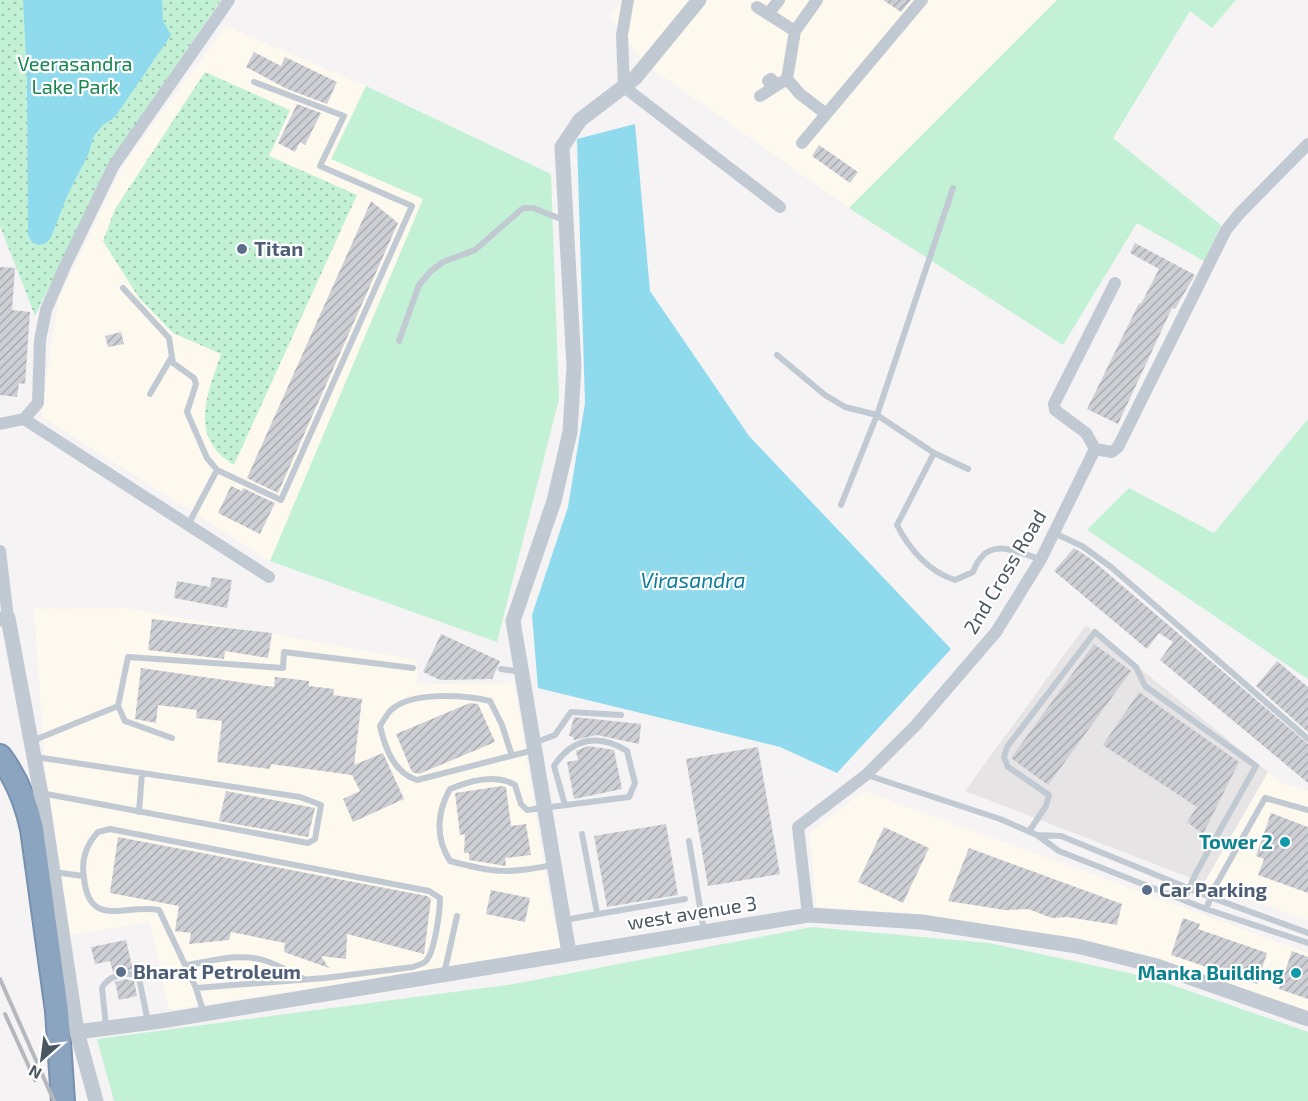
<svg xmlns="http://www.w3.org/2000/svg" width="1308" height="1101" viewBox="0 0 1308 1101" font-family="'Exo 2',sans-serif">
<defs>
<pattern id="park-dots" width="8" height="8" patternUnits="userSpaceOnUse" patternTransform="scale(1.5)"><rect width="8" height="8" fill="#c3f1d5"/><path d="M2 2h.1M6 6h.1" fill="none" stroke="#a0c6b0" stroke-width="1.8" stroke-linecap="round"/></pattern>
<pattern id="building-hatch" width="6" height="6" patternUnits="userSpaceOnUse" patternTransform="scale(1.5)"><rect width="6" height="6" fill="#cdcfd5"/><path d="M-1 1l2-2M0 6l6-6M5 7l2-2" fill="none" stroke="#a8abb0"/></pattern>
</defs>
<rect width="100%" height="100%" fill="#f5f3f3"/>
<path fill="#fdf9ef" d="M622,0H1057L849,208L643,62L610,17Z
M226,26L366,86L331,159L424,199L270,561L41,416L58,300L122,167Z
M126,608L417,660V684L514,683L548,891L561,949L169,1010L150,922L63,936L48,806L34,609Z
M1268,772L1282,783L1308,791V920L1204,883Z
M864,791L1308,953V1014L1076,939L920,914L816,907L810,832Z"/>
<path fill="#e6e4e5" d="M1086,625L1268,772L1204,883L965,791Z"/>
<path fill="#c3f1d5" d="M1057,0H1236L1212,28L1190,11L1113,138L1221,225L1204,261L1137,223L1063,345L849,208Z
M366,86L551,174L559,399L497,642L270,561L423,199L331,159Z
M1308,419V679L1087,530L1129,488L1214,533Z
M812,927L989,943L1152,978L1308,1032V1101H114L97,1039L514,984Z"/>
<path fill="url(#park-dots)" d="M0,0H221L109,163L35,316L0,226Z
M205,72L290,110L269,156L357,195L234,465C187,437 208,393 221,354L173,333L139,298L103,241L115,209Z"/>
<path fill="#90daee" d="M23,0H162L163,21L171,35L115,117L103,125L94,136L88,155L68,194L51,237C47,245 39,247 32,242L28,235L27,76Z
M635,124L650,291L749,436L951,649L837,773L780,747L538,688L532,615L568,507L585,403L577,139Z"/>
<path fill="url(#building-hatch)" d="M883,0H911L901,12Z
M254,52L281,66L285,57L337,82L327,104L287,89L246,67Z
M297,104L321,113L305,145L300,142L295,152L278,143Z
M819,145L858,172L850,183L812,156Z
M371,201L398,223L278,493L247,478Z
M1135,243L1195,275L1175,309L1172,308L1118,424L1087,409L1139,303L1141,304L1159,269L1130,253Z
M0,267L15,268L12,310L30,312L25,384L19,383L17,397L0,395Z
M121,332L124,344L108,347L105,336Z
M231,486L242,491L243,488L275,503L260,534L218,513Z
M1074,548L1091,559L1308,744V783L1160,660L1173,642L1159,633L1147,649L1054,571Z
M212,577L232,580L227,608L174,598L177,581L210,587Z
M152,619L272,633L268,658L225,651L224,659L148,650Z
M441,634L500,661L492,679L440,680L423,672Z
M1094,644L1131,671L1048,785L1011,758Z
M1277,661L1308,687V732L1256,686Z
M141,668L274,687L275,677L309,681V686L334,689L333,695L362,699L354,765L383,753L404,799L353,822L343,799L360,791L352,775L271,764L270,769L217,762L222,721L196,718L197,710L158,705L156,723L135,719Z
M1139,692L1239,762L1203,834L1187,822L1197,807L1103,745Z
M470,703L478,704L495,742L419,774L412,772L396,734Z
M574,717L641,724L639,744L597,735L574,740L573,737L569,736Z
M588,746L614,750L622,789L574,799L567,762L578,760L576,751Z
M758,747L780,874L708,886L686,759Z
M502,786L506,787L511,826L526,824L531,855L505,858L506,866L469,860V853H464L465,834L460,835L455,793Z
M226,791L315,808L308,837L219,821Z
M1271,813L1308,827V893L1258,875L1264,859L1256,856Z
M666,824L678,895L607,907L594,836Z
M884,827L929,848L903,903L858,882Z
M118,837L427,896L431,899L424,954L347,934L346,959L321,956L329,968L284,952L285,943L231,932L229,940L189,944L191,933L175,931L179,906L110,893Z
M969,848L1122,904L1117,925L1067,917L1052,918L1028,909L1005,910L948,901Z
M491,890L530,898L525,922L486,914Z
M1183,918L1200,924L1198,929L1267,953L1257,984L1171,955Z
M126,940L133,970L113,972L110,961L95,964L91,947Z
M1292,951L1308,957V999L1279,989Z
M125,979L134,981L137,996L119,1000L115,982Z"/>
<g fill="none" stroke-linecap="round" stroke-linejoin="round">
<defs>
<path id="motorway" d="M0,756C17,779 26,801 32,829L57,1011L63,1101"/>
</defs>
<use href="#motorway" stroke="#7690ad" stroke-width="26"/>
<path stroke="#c1cad2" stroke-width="6" d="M123,288L169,338L173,363L194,378L196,384L187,412L207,458L217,470
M399,341L419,285L431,271L443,262L475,250L523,208H533L566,221
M777,355L825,395L845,407L877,415L934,453L968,469
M150,394L171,358
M934,453L897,525C909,549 929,572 955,580L973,572C987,535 1012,551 1040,559
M841,505L877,415L953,188
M188,525L217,470L281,500L412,206L320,166L344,116L254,82
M1054,533L1082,546L1111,567L1308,739
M501,669L521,672
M118,706L128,657L283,668L284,652L413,668
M32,741L118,706L125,721L172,738
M534,743L555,735L571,712L621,715
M512,756L502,725L490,701C465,695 412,691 391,710C387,714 383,721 380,726C385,748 394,773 417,780L534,750
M36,757L300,797L321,805L315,839L308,843L41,793
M867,775L1000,819L1037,835
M139,812L142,773
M110,829L429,891L440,898C440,911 435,951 426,961C423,964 418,965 413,967L325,978L196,988L159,910C124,904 89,929 84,878C81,861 86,845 98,832Z
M1030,830L1046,806L1049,795L1008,767L1004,757L1007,747L1095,632L1136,667L1145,686L1256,766L1196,873L1184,900
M582,834L597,913
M689,841L704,931
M553,865C508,874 494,873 450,861C435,838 437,812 450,789C469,781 495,773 515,785L521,804L527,810L629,797L635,783L627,751C599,733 572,738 554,766L565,805
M54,872L83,876
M1206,909L1216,885L1265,798L1308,810
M564,920L685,899
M1308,933L1210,897L1061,836L1037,835L1059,851L1206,909L1308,943
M187,965C213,961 241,952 266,961C279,965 292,973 304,979
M444,974L457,916
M196,988L204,1014
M106,1026L102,988C108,976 128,969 139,978L148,1022"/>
<path stroke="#c1cad2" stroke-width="12" d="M628,0L622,35L624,87L780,207
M817,0L795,31L787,79L800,94L826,114
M757,7L795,31
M768,14L779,0
M771,79L773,81L771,84L768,81Z
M760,96L787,79
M802,143L922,0
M24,419L38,403L40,340L46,310L65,266L114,165L229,0
M0,424L24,419L269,577
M1095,449L1112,452L1118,447L1226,230L1240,213L1308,144
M1095,449L1086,433L1055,410L1054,404L1115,283
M0,551L8,618
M808,915L798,827L866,775L916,725L996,632L1041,559L1095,449"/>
<path stroke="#c1cad2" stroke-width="15" d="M0,619L8,618L43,805L77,1032L96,1101
M569,953L513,621L554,501L570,432L574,367L562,147L580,120L635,78L699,0
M77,1032L161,1021L808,915L922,922L1077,946L1157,966L1308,1019"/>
<use href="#motorway" stroke="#8ba5c1" stroke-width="22"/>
<path stroke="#b5b8bd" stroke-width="4" d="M0,979L54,1101
M5,1014L35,1080"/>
</g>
<g fill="#5c6f8a" stroke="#fff" stroke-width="2">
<circle cx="242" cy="249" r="6"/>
<circle cx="1147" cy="890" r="6"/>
<circle cx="121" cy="972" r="6"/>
</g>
<g fill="#0f9aa8" stroke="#fff" stroke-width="2">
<circle cx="1285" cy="842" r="6"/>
<circle cx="1296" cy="973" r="6"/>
</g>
<g text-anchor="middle" stroke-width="4.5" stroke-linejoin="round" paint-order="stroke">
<g font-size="20" fill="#17864f" stroke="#fff">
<text x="75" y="71">Veerasandra<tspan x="75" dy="23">Lake Park</tspan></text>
</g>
<g font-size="20" font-weight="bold" fill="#4e5e75" stroke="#fff" text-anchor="start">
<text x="254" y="256">Titan</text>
<text x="1159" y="897">Car Parking</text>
<text x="133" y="979">Bharat Petroleum</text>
</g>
<g font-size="20" fill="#4a5661" stroke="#fff">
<text transform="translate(1005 572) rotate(-59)" y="7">2nd Cross Road</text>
<text transform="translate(692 913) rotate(-9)" y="7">west avenue 3</text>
</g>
<g font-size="20" font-weight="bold" fill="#0d838f" stroke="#fff" text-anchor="end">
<text x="1273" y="849">Tower 2</text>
<text x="1284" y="980">Manka Building</text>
</g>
<g font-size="21" font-style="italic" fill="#0c7c9b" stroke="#fff">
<text x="693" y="588">Virasandra</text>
</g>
</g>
<g transform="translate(42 1059) rotate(208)" stroke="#ffffff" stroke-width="4.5" paint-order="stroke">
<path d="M0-4.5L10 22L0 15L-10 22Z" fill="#4a5661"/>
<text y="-9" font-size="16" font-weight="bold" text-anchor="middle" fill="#4a5661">N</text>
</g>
</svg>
